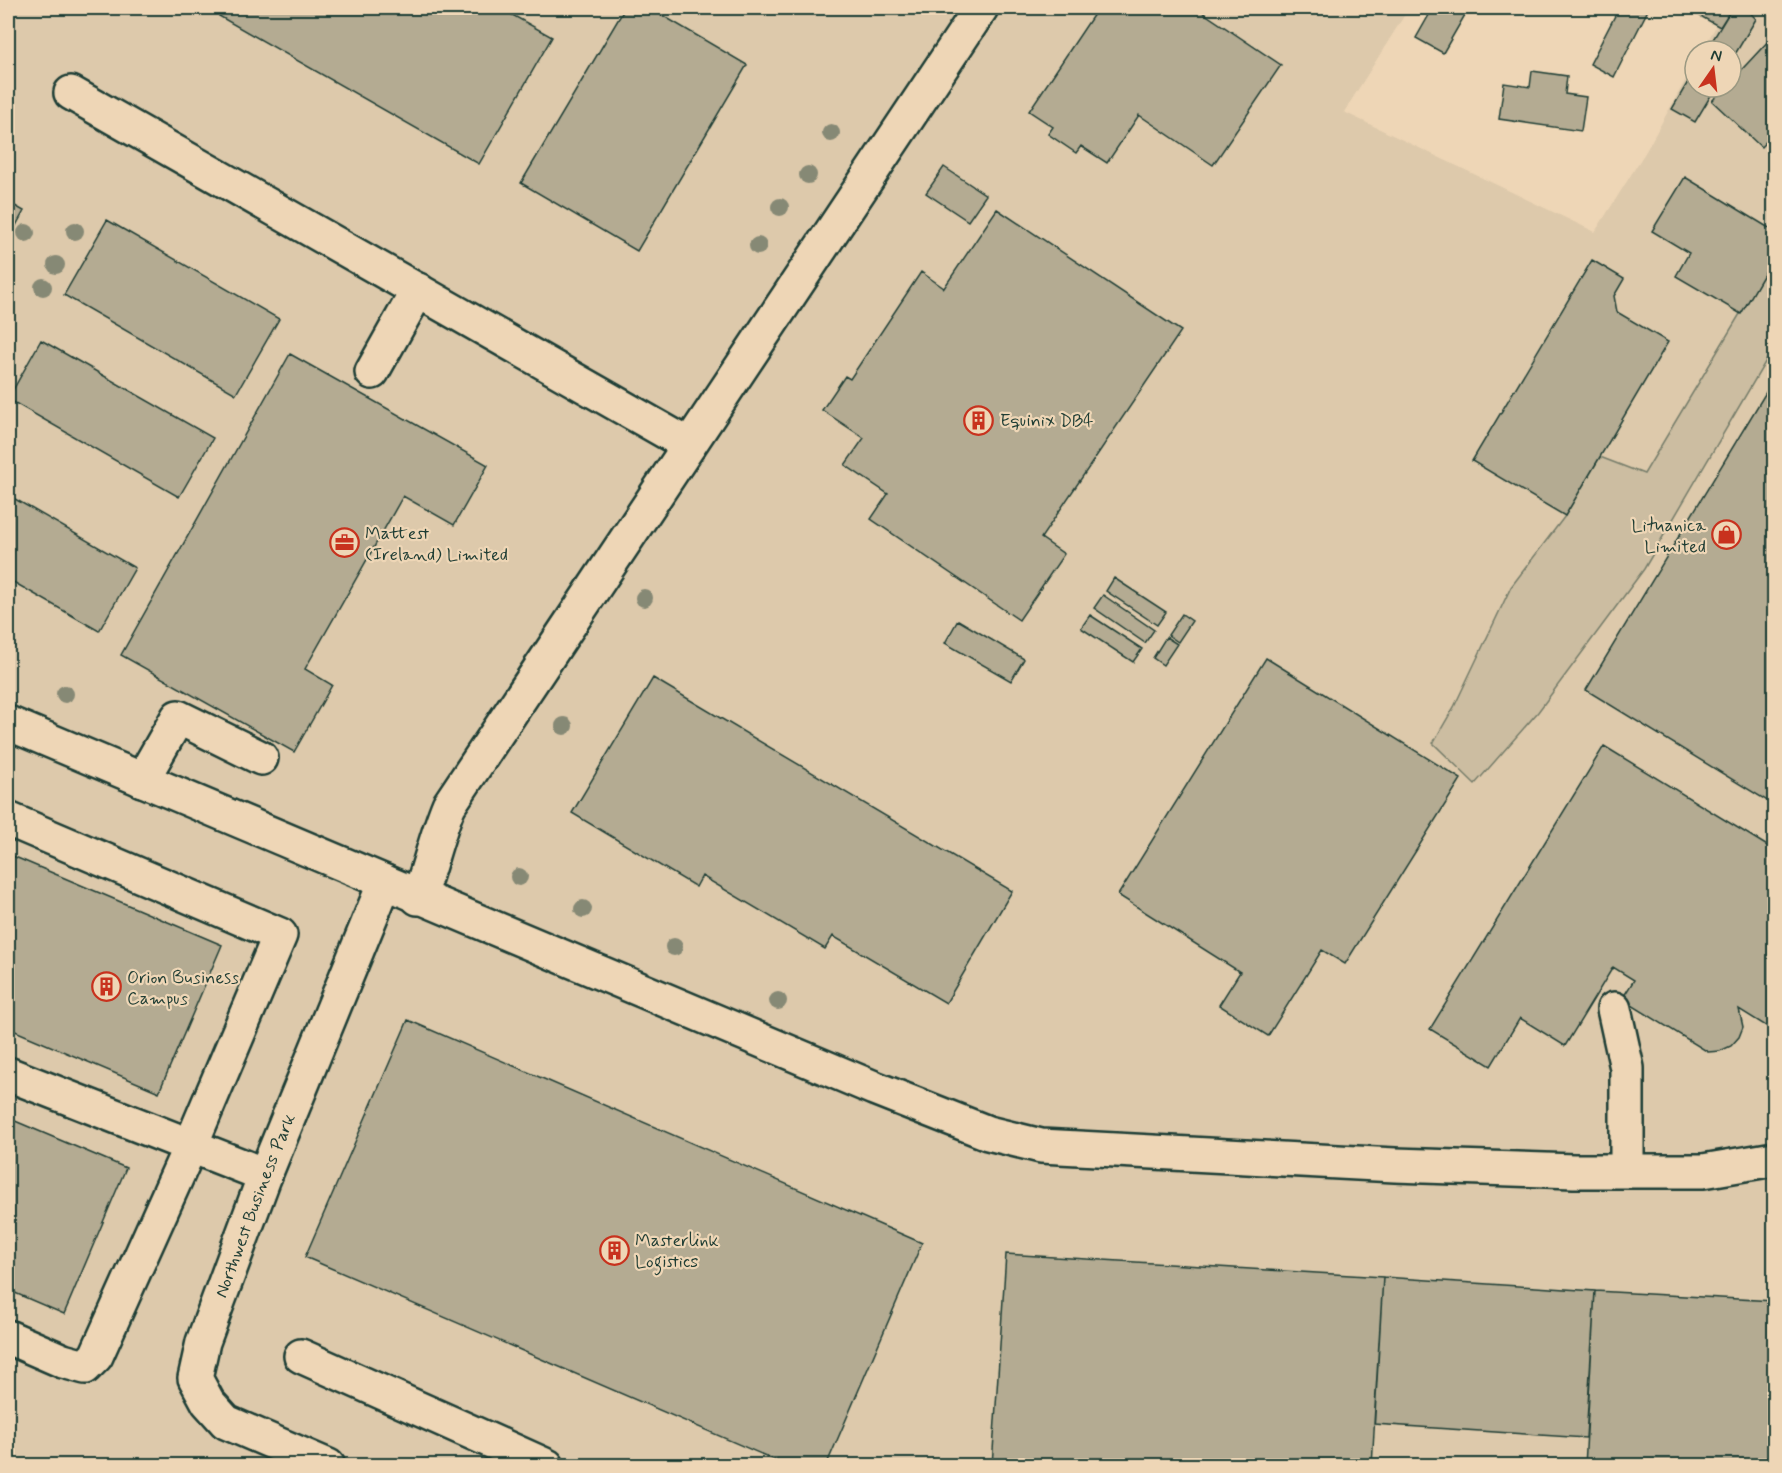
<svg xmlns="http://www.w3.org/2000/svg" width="1782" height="1473" viewBox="0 0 1782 1473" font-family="Mynerve,sans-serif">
<rect width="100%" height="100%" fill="#eed6b6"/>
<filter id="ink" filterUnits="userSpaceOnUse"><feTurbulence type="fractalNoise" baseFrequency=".0167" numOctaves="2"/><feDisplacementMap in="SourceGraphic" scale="12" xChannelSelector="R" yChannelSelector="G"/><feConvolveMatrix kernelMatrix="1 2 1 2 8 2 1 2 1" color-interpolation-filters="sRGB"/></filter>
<g filter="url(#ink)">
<path fill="#ddc9ab" d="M8,8H1409L1344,112L1595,232L1646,151L1695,63V87H1731V51H1702L1726,8H1763L1774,15V1465H8Z"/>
<path fill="#ccbda1" stroke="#767d6a" stroke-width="1.5" d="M1774,257V347L1644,569L1538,712L1475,784L1433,743L1454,707L1511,587L1565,516L1600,457L1644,474Z"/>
<path fill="#b4ab92" stroke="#1f3d34" stroke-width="1.5" d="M224,8H500L552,37L479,164L219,16Z
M625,8H650L747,65L637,251L521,183Z
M1098,8H1196L1281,65L1213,165L1139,115L1107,163L1081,146L1076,153L1048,134L1053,127L1029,111Z
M1433,8H1469L1443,53L1416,38Z
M1619,8H1649L1614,77L1590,64Z
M1686,8H1732L1720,27Z
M1732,8H1746L1756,19L1731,61V51H1706Z
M1774,35V133L1761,147L1712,101L1725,87H1731V81Z
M1695,70V87H1716L1695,122L1672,109Z
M1532,71L1567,76L1565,94L1586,97L1581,131L1499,119L1504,83L1530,87Z
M944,167L986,195L968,221L926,193Z
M1685,177L1774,231V257L1741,314L1676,276L1689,253L1652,231Z
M8,202L24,211L8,240Z
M997,209L1181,331L1041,538L1064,554L1019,620L871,519L888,494L845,465L864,438L822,410L845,376L850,379L921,272L944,288Z
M107,220L279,319L236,394L64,295Z
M1592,260L1624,279L1614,296L1617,312L1668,342L1565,516L1472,461Z
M41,340L213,438L179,497L8,399Z
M290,354L488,465L454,525L403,496L305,669L332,685L294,752L121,655Z
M1774,379V805L1586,690Z
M8,495L135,568L99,631L8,579Z
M1114,578L1166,612L1157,625L1106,591Z
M1103,595L1154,630L1145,643L1094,608Z
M1182,614L1192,621L1178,642L1168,635Z
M1090,615L1142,649L1133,662L1081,628Z
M958,620L1024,659L1011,681L945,643Z
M1166,637L1177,644L1163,665L1153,658Z
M1266,658L1461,779L1345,964L1322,950L1268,1036L1219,1005L1240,972L1118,895Z
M653,678L1012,891L946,1003L833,936L825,949L702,876L696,887L572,813Z
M1604,746L1774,850V1031L1739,1009L1743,1027L1739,1037L1731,1046L1720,1051L1708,1052L1622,999L1634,980L1613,967L1565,1046L1520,1018L1491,1066L1430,1029Z
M8,854L222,945L159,1092L8,1028Z
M408,1020L922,1243L826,1466H789L305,1257Z
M8,1118L126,1168L64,1314L8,1290Z
M1006,1254L1383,1277L1372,1466H992Z
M1383,1277L1595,1291L1586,1438L1374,1424Z
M1595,1291L1774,1301V1466H1585Z"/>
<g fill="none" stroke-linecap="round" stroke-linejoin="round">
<defs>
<g id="minor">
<path d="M71,93L689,445"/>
<path d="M372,372L418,290"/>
<path d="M8,723L874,1088L988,1133L1041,1146L1395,1165L1574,1171H1703L1774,1159"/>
<path d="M142,780L178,717L261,758"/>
<path d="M8,819L280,935L190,1147L96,1356L85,1367L63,1361L8,1337"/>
<path d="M418,898C430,867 436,836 449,805L981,8"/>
<path d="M1614,1009L1627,1068V1170"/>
<path d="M8,1074L265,1175"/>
<path d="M301,1356L547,1466"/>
<path id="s1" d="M328,1466L226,1422L208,1402L195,1378L203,1342L265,1175L385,882"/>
</g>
</defs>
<use href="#minor" stroke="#1f3d34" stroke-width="38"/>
<use href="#minor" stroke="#eed6b6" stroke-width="33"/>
</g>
<g fill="#868975">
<circle cx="831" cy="133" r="9"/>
<circle cx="808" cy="175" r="9"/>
<circle cx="780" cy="207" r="9"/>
<circle cx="75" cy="231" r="9"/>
<circle cx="26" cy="233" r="9"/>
<circle cx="758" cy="246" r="9"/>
<circle cx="56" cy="265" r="9"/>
<circle cx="43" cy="287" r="9"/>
<circle cx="644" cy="598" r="9"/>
<circle cx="65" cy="694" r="9"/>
<circle cx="564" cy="726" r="9"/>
<circle cx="519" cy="877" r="9"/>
<circle cx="583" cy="909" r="9"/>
<circle cx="674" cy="947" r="9"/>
<circle cx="778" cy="1001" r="9"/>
</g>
</g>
<defs>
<symbol id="building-ring" viewBox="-11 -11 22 22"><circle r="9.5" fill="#eed6b6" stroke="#c8321e" stroke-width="1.5"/><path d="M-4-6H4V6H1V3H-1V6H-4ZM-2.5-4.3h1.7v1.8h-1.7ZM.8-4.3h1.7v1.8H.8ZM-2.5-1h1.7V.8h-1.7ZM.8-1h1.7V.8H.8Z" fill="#c8321e"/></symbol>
<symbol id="shop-ring" viewBox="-11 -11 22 22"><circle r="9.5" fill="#eed6b6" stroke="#c8321e" stroke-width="1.5"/><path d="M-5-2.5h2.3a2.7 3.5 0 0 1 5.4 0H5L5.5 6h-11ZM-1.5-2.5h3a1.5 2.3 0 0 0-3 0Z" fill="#c8321e"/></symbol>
<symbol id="office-ring" viewBox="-11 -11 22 22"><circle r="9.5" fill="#eed6b6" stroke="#c8321e" stroke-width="1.5"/><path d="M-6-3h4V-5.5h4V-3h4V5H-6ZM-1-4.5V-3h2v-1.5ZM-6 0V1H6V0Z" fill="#c8321e"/></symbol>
</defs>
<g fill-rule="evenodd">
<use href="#building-ring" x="962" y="404" width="33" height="33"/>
<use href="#shop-ring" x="1710" y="518" width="33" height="33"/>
<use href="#office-ring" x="328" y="526" width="33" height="33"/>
<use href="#building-ring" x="90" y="970" width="33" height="33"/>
<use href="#building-ring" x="598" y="1234" width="33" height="33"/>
</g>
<g text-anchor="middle" stroke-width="4.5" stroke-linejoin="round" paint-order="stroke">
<g font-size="18" fill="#1f3d34" stroke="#eed6b6" text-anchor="start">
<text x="1000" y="426">Equinix DB4</text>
<text x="1706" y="531" text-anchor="end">Lituanica<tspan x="1706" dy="21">Limited</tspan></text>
<text x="365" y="539">Mattest<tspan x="365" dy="21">(Ireland) Limited</tspan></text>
<text x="127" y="983">Orion Business<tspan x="127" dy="21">Campus</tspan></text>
<text x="635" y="1246">Masterlink<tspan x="635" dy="21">Logistics</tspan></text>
</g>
<g font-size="18" fill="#1f3d34" stroke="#eed6b6">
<text dy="6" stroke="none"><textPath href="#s1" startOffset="348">Northwest Business Park</textPath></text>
</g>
</g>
<rect width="1782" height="1473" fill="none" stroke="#eed6b6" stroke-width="30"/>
<rect x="15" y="15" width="1752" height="1443" fill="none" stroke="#1f3d34" stroke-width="2" filter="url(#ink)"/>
<g transform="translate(1713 69) rotate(14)"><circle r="28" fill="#eed6b6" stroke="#9b9982" stroke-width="1.5"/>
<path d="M0-4.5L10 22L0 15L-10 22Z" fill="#c8321e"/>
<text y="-9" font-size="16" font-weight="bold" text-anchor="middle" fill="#1f3d34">N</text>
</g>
</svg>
